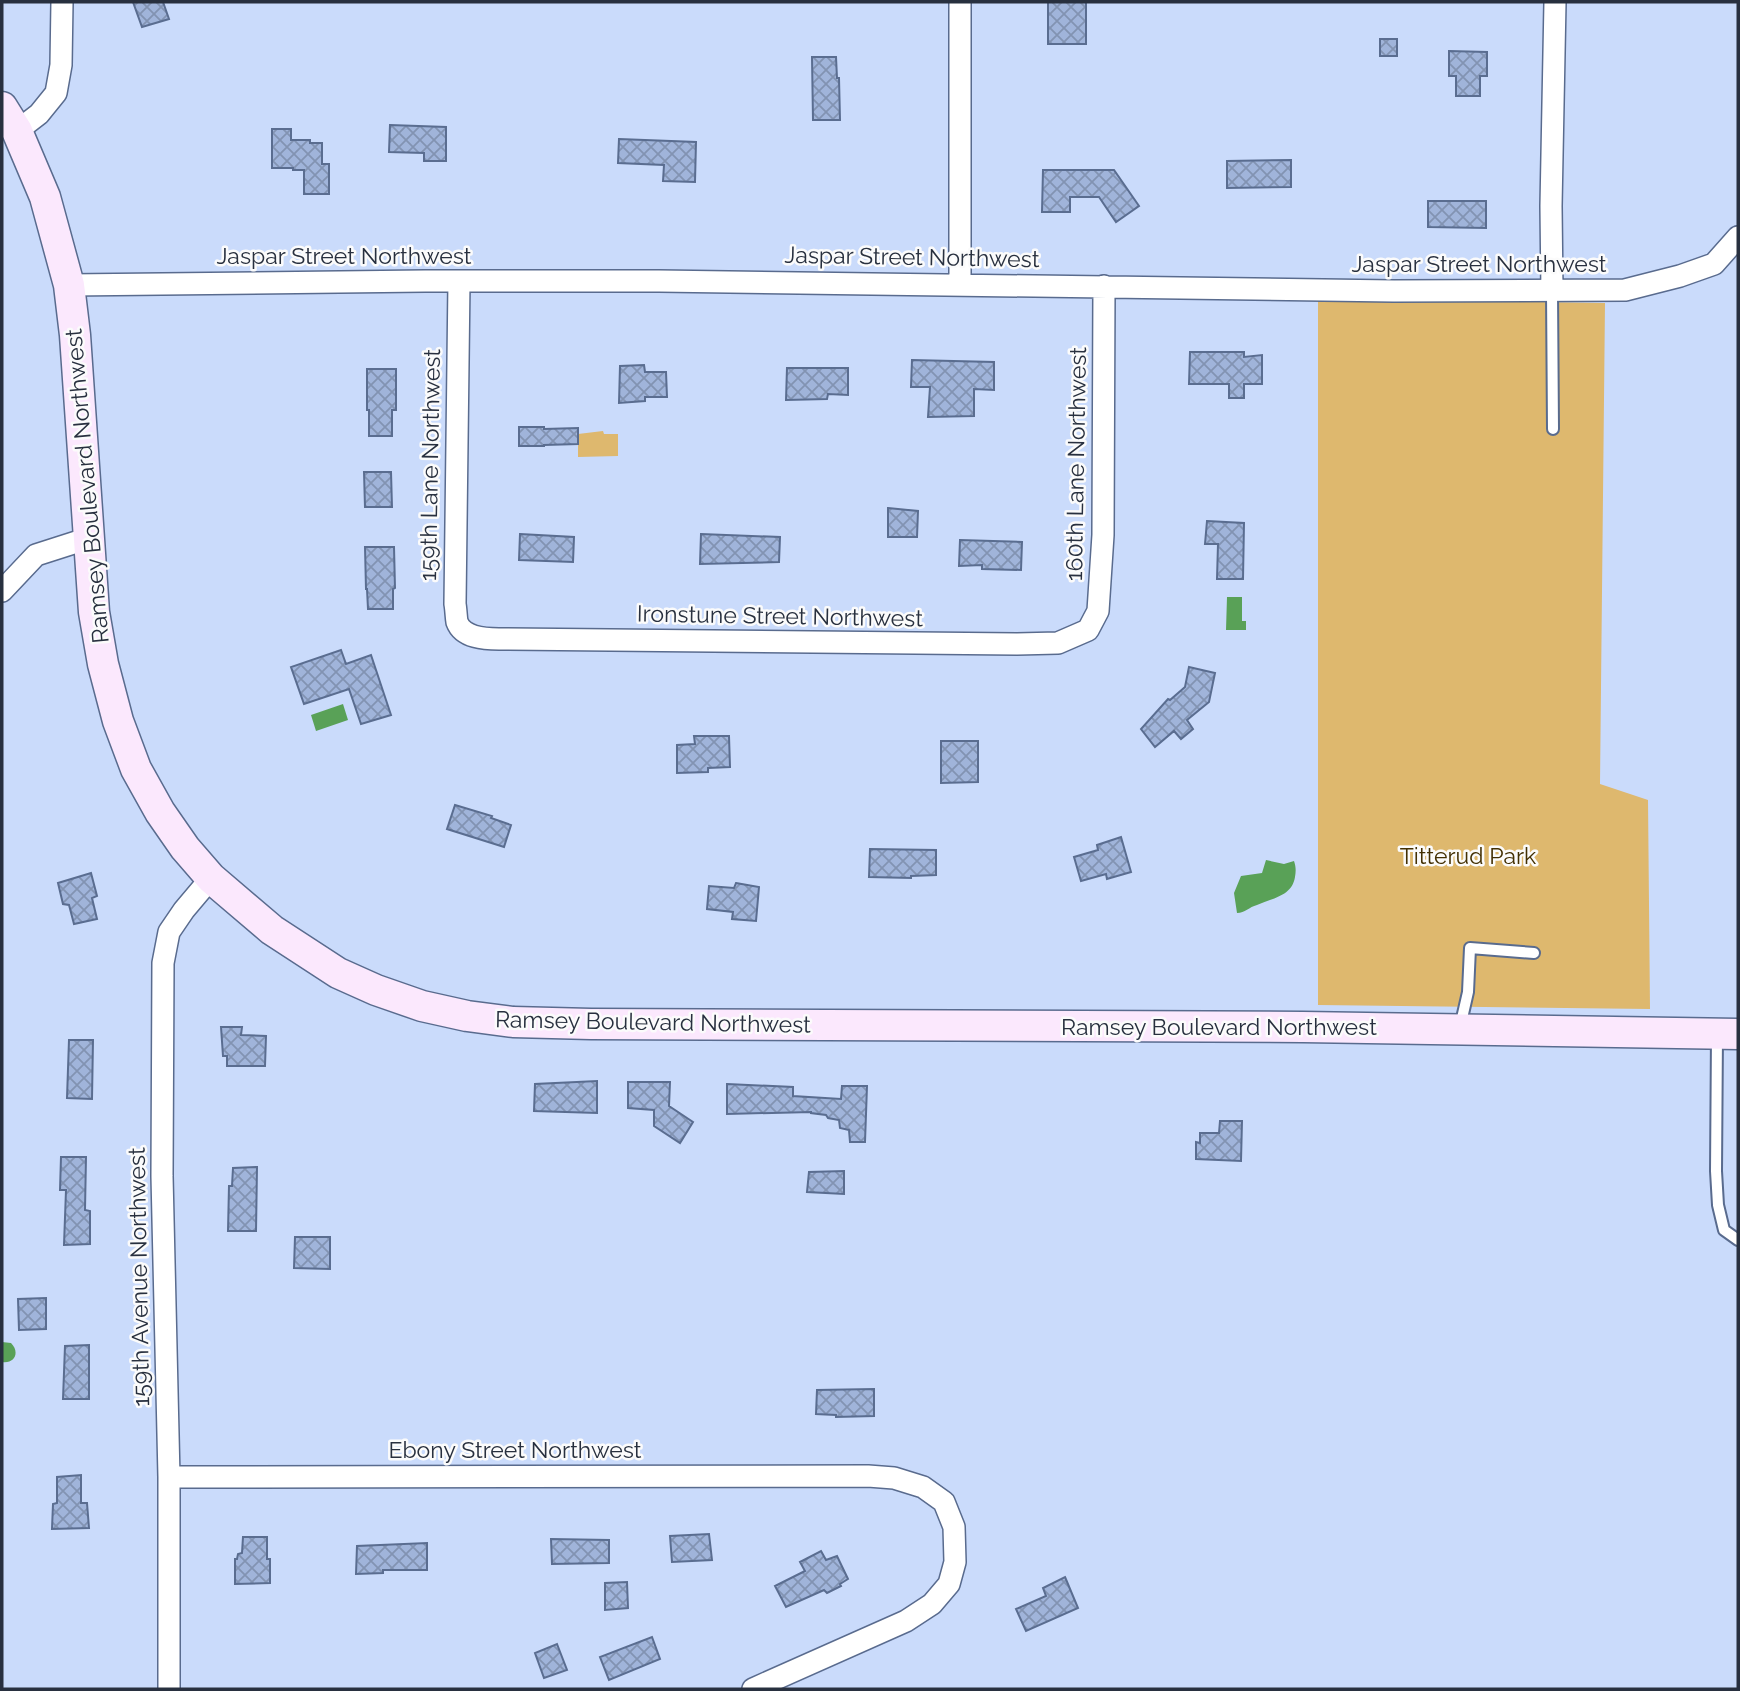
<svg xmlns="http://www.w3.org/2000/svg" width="1740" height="1691" viewBox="0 0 1740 1691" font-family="Raleway,sans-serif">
<defs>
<pattern id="building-cross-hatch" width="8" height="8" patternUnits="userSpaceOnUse" patternTransform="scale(1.75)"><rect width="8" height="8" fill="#a0b4da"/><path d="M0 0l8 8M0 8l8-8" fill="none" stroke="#8293b2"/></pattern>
</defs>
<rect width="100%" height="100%" fill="#cadbfb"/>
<path fill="#deb86e" d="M1318,299L1605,303L1600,784L1648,800L1650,1009L1318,1005Z
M603,431L604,434H618V456L578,457V434Z"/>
<path fill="#59a157" d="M1227,597H1242V621H1246V630H1226Z
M343,704L348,720L316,731L311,715Z
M1266,860L1284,864L1294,861C1296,867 1296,871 1295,877C1292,896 1273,898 1257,905C1249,907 1245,913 1237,913L1234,893L1241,876L1262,873Z
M2,1342L11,1343C20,1352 15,1364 2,1362Z"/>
<path fill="url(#building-cross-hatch)" stroke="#5a6d90" stroke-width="2" d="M133,2H163L169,19L142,27Z
M1048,2H1086V44H1048Z
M1380,39H1397V56H1380Z
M1449,51L1487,52V76H1480V96H1456V76H1449Z
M812,57H836L837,78H839L840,120H813Z
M390,125L446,127V161H424V153L389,152Z
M272,129H291V140H310V143H322V164H329V194H304V170H293V168H272Z
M619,139L696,142L695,182L663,181L664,165L618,163Z
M1291,160V187L1227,188V161Z
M1043,170H1114L1139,206L1116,222L1099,197H1070V212H1042Z
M1428,201H1486V228L1428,227Z
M1190,352H1244V357L1262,355V384H1244V398H1229V384H1189Z
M912,360L994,362V390L974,389V416L928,417L930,387H911Z
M644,365L645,372H666L667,397H645V401L619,403L620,366Z
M787,368H848V395L828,394L827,399L786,400Z
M367,369H396V410H392V436H369V410H367Z
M519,427H544V429L578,428V444L544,445V446H519Z
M364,472H391L392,507H365Z
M888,508L918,511L917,537H888Z
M1207,521L1244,523L1243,579H1217L1218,544H1205Z
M520,534L574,537L573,562L519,560Z
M701,534L780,537L779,562L700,564Z
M960,540L1022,542L1021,570L982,569V565L959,566Z
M365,547H394L395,588L393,589V609H368L367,589H366Z
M341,650L346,664L371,655L391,715L361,724L349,689L304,704L291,667Z
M1189,667L1215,673L1209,702L1187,720L1193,729L1181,739L1174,731L1155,747L1141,729L1168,699L1170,700L1185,687Z
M694,736H729L730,767L708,768V772L677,773V745L695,744Z
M941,741H978V782L941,783Z
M455,805L492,816L491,818L511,825L504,847L447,829Z
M1121,837L1131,872L1107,879L1106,874L1081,881L1074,857L1098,850L1097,845Z
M870,849L936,850V875L911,876V878L869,877Z
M91,873L97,896L92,898L97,919L74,924L69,905L63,904L58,883Z
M736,883L759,887L756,921L732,919L733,912L707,909L709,886L734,888Z
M221,1027H242L241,1035L266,1036L265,1066H227V1056H223Z
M69,1040H93L92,1099L67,1098Z
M597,1081V1113L534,1111L535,1084Z
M628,1082H670L669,1106L693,1122L680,1143L654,1126V1110L628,1108Z
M727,1084L793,1087V1096L841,1099L842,1086H867L865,1142H850L849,1130L840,1128L839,1120L828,1118L826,1115L811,1113V1112L727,1114Z
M1220,1121H1242L1241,1161L1196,1159V1142L1200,1143V1133H1219Z
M61,1157H86L85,1210L90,1211V1244L64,1245L66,1190H60Z
M257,1167L256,1231H228L229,1186H232L233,1168Z
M844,1171V1194L807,1192L809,1172Z
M295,1237H330V1269L294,1268Z
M46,1298V1329L19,1330L18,1299Z
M89,1345V1399H63L65,1346Z
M874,1389V1416L836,1417V1415L816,1414L817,1390Z
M81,1475V1503H87L89,1528L52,1529L53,1504L57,1503V1477Z
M709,1534L712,1560L672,1562L670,1536Z
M243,1537H267V1559H270V1583L235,1584V1559H237L238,1554L242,1553Z
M551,1539L609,1540V1563L552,1564Z
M427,1543V1570H383V1573L356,1574L357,1546Z
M821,1551L826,1560L837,1556L848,1579L840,1584L841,1586L827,1593L824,1590L786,1607L775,1586L805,1571L800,1562Z
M1065,1577L1078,1608L1026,1631L1016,1609L1046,1596L1043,1588Z
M627,1582L628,1608L605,1610V1583Z
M652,1637L660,1659L609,1680L600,1657Z
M557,1644L567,1670L544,1678L535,1653Z"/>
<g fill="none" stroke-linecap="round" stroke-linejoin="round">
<defs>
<path id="lane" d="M1552,292L1553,429
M1460,1027L1468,992L1470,948L1534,953
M1717,1034L1716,1171L1718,1205L1724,1230L1738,1240"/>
<path id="street" d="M960,2V284
M17,131L39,114L56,93L61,65L62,2
M459,281L455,604C456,609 456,616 457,622C463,638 485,639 499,639L1017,644L1058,643L1088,630L1098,611L1103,535L1104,286
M69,285L425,281H659L1394,291L1625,290L1680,276L1714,264L1738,237
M1552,292L1551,206L1555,2
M2,591L36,555L89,538
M169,1477L868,1476L894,1478L923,1487L944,1502L954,1527L955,1562L949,1584L932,1604L906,1621L753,1689
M169,1689V1477L162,1176L163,963L169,932L184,910L211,878"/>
<path id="secondary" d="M2,107L17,131L45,197L69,285L75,335L94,612L103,664L118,721L136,769L160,812L185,848L211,878L272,930L338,973L376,990L422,1006L467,1016L513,1022L591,1024L1303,1027L1738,1034"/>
</defs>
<use href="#lane" stroke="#596b8e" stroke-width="14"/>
<use href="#street" stroke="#596b8e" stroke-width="24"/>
<use href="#secondary" stroke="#596b8e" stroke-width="33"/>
<use href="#lane" stroke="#fff" stroke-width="10"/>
<use href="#street" stroke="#fff" stroke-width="21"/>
<use href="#secondary" stroke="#fbe8fd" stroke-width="30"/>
</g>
<g text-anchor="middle" stroke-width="5" stroke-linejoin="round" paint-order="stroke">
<g font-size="23" fill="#28303f" stroke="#fbfbfb">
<text x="344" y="264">Jaspar Street Northwest</text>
<text transform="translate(912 257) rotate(1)" y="8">Jaspar Street Northwest</text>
<text x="1479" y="272">Jaspar Street Northwest</text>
<text transform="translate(1076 464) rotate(-89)" y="8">160th Lane Northwest</text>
<text transform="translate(430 465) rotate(-89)" y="8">159th Lane Northwest</text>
<text transform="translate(87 486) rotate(-95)" y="8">Ramsey Boulevard Northwest</text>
<text transform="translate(780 616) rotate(1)" y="8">Ironstune Street Northwest</text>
<text transform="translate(653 1022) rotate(1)" y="8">Ramsey Boulevard Northwest</text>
<text x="1219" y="1035">Ramsey Boulevard Northwest</text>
<text transform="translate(139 1277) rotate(-91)" y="8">159th Avenue Northwest</text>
<text x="515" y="1458">Ebony Street Northwest</text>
</g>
<g font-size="23" fill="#433003" stroke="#fbfbfb">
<text x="1468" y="864">Titterud Park</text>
</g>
</g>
<rect width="1740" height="1691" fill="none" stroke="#28303f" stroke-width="7"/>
</svg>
